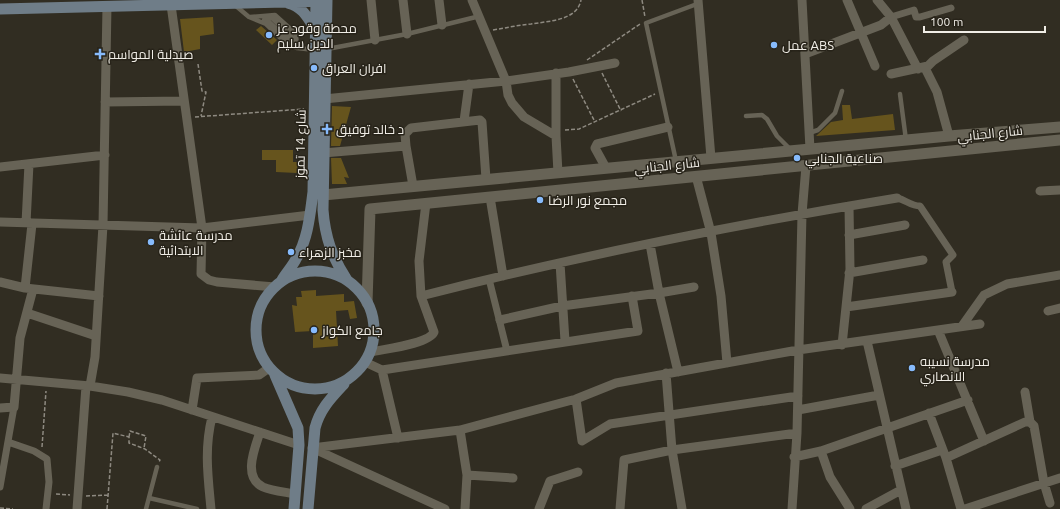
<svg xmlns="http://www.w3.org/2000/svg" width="1060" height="509" viewBox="0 0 1060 509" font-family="Ubuntu,Cairo,sans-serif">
<rect width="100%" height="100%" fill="#312d22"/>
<path fill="#66541d" d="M213,17L214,34L200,36V49L184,52L180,19Z
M261,26L277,40L272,45L256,30Z
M842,105H850L852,119L893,114L895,130L816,136L831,122L843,120Z
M332,106L351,107L340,146H331Z
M262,150H293V162H298L297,173L276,172V160H262Z
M331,158H341L349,178L344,177L347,184H332Z
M316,290V296L344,294V302L354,301L357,318L350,319L348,310L336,311L338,346L313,348V331L295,332L292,305L297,306L296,297H302L301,291Z"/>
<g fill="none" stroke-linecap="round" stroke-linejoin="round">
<path stroke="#8e8a81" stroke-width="1.5" stroke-dasharray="4 2" stroke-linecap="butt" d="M642,0L645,17
M493,30C506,28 518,25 531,24C548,21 577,21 581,0
M587,60L640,24
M198,64L202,91L206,92L201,116
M602,73L621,111
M573,79L595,122
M195,117L304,109
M565,130L579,129L655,94
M129,437L130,431L146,436L144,448
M42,447L46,391
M56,494L70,495
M86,496L110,495
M0,508L13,509
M107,509L113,433L129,437V443L145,449L160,460L159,462"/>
<path stroke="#676356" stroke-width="4.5" d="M236,6L249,17L266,24L288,45L297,48L315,50
M250,17L275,15L296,34L297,48
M266,18H272L293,38L295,42
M264,20L268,21L296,47
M327,49L407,34L480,16
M900,94L906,140
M746,116L762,115L767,119L777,136L791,150
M809,133L818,130L835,113L842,91
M676,161L646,23L697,4
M149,498L197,509
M146,509L157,467"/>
<path stroke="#676356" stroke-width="7" d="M891,17L914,10L916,17H920L951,8
M897,198C906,200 911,206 920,206L953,255L946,262L952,292
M489,279L507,351
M8,442L34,451L47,459L49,482L46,509
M0,487L14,407"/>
<path stroke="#676356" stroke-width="9" d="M371,0L375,40
M403,0L407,34
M439,0L442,25
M472,0L506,81L508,95L512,103L524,117L556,136
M698,0L711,158
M802,0L810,149
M847,0L875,66
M877,0L891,17L918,69
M171,5L202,228L201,274L209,280L217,282L275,287
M805,54L881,25L891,17
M925,68L937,92L949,136
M556,73V136L558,173
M891,74L928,66L933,61L964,40
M324,99L506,81L569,72L615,63
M105,102L184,101
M464,121L469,84
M406,146L405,134L411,128L480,120L482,122L486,179
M323,153L406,146L413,186
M0,167L105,155
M606,168L595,148L597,144L668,127
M696,176L711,233L721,296L727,363
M1040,191L1060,190
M490,197L503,276
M0,222L202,228L310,215
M26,223L29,164
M849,235L905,225
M650,244L659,293L678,372
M560,263L565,341
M849,273L923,260
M0,282L25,288L99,296
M25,288L32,224
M421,296C578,256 738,224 897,198
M846,307L952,292
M1048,311L1060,308
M27,313L96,336
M500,320L562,306L659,293L694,287
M962,326L984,295L1007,284L1060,275
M938,330L984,441
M867,341L906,509
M842,345L850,269L849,206
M371,352C384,349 429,344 434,332L421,296L419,261L426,203
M365,362L382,370L638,331L632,296
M382,370L398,438
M666,373L672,450L682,509
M0,378L90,386L128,392L162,400L299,445
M90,386L95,357L103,225L107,6
M1025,392L1030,422L1034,426L1044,483L1050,503
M576,399L582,441L610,424L798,396
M0,408L14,407L20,338L33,289
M192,410L197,378L259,375L269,368
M798,410L879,395
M929,413L946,458L961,509
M460,430L467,475L465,509
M260,432C255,448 242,477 263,487C272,491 285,492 295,494
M312,448L460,430L576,399L616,383L798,350L980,324
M312,448L445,509
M821,451L830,477L850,509
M794,457L821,451L968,400
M946,458L1025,422H1030
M895,466L942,450
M467,475L513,478
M77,509L86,386
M211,509C208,477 204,449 212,417
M539,509L550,481L578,472
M620,509L624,460L672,450L797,433
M792,509L797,433L802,214L806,166
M866,509L901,490
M965,509L1060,478"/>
<path stroke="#676356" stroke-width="11" d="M323,195L949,136L1060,127
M367,303L370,209L1060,140"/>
<path stroke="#6f7d88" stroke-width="11" d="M327,0L323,210C325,237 332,257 347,280
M288,3C302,6 308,18 315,29
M0,9L327,1
M256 330a59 59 0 1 1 118 0a59 59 0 1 1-118 0Z
M282,280C286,273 292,267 296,259C308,239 310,215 313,192L316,0
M275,375L298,428L299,445L294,509
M308,509L315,428C320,409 331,398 344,384"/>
</g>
<g fill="#87bbfc" stroke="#272319" stroke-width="1.5">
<circle cx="269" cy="35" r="4"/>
<circle cx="774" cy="45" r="4"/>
<path d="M98 48h4v4h4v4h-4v4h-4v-4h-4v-4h4z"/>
<circle cx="314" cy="68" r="4"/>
<path d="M325 123h4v4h4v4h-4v4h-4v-4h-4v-4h4z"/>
<circle cx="797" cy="158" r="4"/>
<circle cx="540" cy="200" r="4"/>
<circle cx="151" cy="242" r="4"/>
<circle cx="291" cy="252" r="4"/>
<circle cx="314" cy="330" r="4"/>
<circle cx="912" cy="368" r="4"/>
</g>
<g text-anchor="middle" stroke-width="3" stroke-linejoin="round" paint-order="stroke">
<g font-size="13" fill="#f0ede6" stroke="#272319" text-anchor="start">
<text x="277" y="33">محطة وقود عز<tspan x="277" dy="15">الدين سليم</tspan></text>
<text x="782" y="50">عمل ABS</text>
<text x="108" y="59">صيدلية المواسم</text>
<text x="322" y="73">افران العراق</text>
<text x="336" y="134">د خالد توفيق</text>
<text x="805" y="163">صناعية الجنابي</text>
<text x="548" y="205">مجمع نور الرضا</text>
<text x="159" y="240">مدرسة عائشة<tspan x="159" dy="15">الابتدائية</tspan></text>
<text x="299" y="257">مخبز الزهراء</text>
<text x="322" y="335">جامع الكواز</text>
<text x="920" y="366">مدرسة نسيبه<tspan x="920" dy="15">الانصاري</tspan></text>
</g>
<g font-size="13" fill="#f0ede6" stroke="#272319">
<text transform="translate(990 133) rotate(-6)" y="5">شارع الجنابي</text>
<text transform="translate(300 144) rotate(-89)" y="5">شارع 14 تموز</text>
<text transform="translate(667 165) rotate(-6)" y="5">شارع الجنابي</text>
</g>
</g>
<path d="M924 26v6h121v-6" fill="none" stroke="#f0ede6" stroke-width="2"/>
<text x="930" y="26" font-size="12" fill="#f0ede6" stroke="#272319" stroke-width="3" paint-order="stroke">100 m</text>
</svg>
